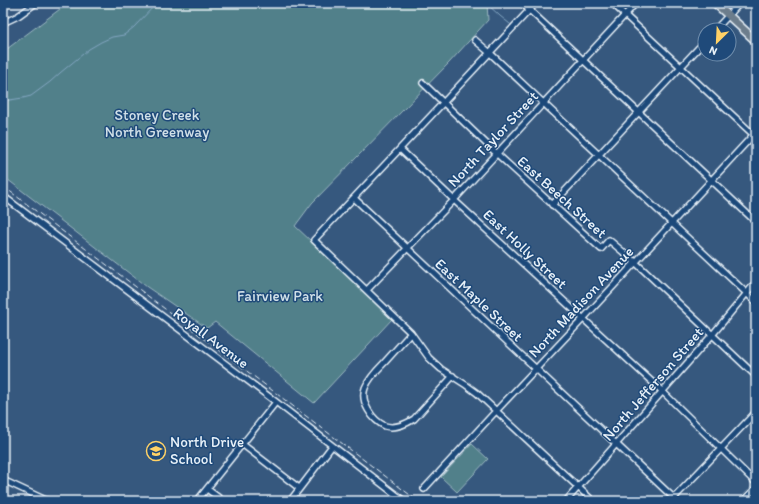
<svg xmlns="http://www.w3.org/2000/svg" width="759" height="504" viewBox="0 0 759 504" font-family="Itim,sans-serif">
<rect width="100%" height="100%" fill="#36587e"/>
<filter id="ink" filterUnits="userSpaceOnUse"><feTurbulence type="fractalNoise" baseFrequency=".025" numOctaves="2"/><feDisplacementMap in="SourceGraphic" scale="8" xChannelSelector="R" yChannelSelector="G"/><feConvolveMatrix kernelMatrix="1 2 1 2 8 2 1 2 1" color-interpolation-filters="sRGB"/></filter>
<g filter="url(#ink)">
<path fill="#51808a" stroke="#9cb8c1" d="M68,3H487L488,20L449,63L312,203L295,226L393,318L314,403L215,322L207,328L147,287L3,176V52Z
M472,444L488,459L457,492L441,477Z"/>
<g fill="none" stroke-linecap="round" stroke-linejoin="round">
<path stroke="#84a7c3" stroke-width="1" d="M486,3L500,16L510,24
M3,101L23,98L31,96L50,82L60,73L89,49L101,42L112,37L124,35L134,27L157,3"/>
<defs>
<path id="minor" d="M522,3L756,222
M536,3L443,103L314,240L411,333L429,358L441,369L466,385L477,393L593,501
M612,3L756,137
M3,23L18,16L36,3
M715,30L740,3
M475,40L490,53L756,302
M423,83L496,153L601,249L609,240L635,262L756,376
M400,149L454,200L662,391L756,483
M3,196L276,402L404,501
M354,198L677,501
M552,205L705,41
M367,290L454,200L636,3
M411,333C402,343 393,353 384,363C377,370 369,378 365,388C360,402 372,420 385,426C395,429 406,424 414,419L453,376
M242,444L299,488
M3,480L48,501
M207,489L223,501
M424,489L496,411L583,319L756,132
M197,501L276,402
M290,501L332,446
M566,501L713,334L756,282
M671,501L756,412
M743,501L756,488"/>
<path id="major" d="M715,3L756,41"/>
</defs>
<use href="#minor" stroke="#e8f1f8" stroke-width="8"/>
<use href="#major" stroke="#e8f1f8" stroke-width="10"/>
<use href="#minor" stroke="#1f4a7a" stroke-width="5"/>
<use href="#major" stroke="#6c7d8c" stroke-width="7"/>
<path stroke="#e8f1f8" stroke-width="1" stroke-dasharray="6 3" stroke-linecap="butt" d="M3,186L418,501"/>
</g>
</g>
<defs>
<symbol id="school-ring" viewBox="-11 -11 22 22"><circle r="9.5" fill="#1f4a7a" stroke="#ffd166" stroke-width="1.5"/><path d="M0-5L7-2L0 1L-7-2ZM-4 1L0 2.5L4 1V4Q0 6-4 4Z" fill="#ffd166"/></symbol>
</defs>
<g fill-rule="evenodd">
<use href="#school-ring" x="145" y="440" width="22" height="22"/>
</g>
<g text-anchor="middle" stroke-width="3" stroke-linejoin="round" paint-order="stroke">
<g font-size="15" fill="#d1e0e8" stroke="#1f4a7a">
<text x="157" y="120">Stoney Creek<tspan x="157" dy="17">North Greenway</tspan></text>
<text x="280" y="301">Fairview Park</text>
</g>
<g font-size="15" fill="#e8f1f8" stroke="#1f4a7a">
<text transform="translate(493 139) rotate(-47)" y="5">North Taylor Street</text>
<text transform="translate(562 197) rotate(42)" y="5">East Beech Street</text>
<text transform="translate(525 249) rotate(43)" y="5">East Holly Street</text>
<text transform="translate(479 300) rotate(43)" y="5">East Maple Street</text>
<text transform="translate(581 302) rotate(-47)" y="5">North Madison Avenue</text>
<text transform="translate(211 338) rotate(37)" y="5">Royall Avenue</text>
<text transform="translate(653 384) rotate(-49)" y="5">North Jefferson Street</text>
</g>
<g font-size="15" fill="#e8f1f8" stroke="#1f4a7a" text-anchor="start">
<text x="170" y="447">North Drive<tspan x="170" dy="17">School</tspan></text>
</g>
</g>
<rect width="759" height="504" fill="none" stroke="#1f4a7a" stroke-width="16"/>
<rect x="8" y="8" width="743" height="488" fill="none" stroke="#e8f1f8" stroke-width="1.5" filter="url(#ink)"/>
<g transform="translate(717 42) rotate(204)"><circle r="19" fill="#1f4a7a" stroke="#6f8dac"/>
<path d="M0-3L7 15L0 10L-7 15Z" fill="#ffd166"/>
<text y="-6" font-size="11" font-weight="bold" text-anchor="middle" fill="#e8f1f8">N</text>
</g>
</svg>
